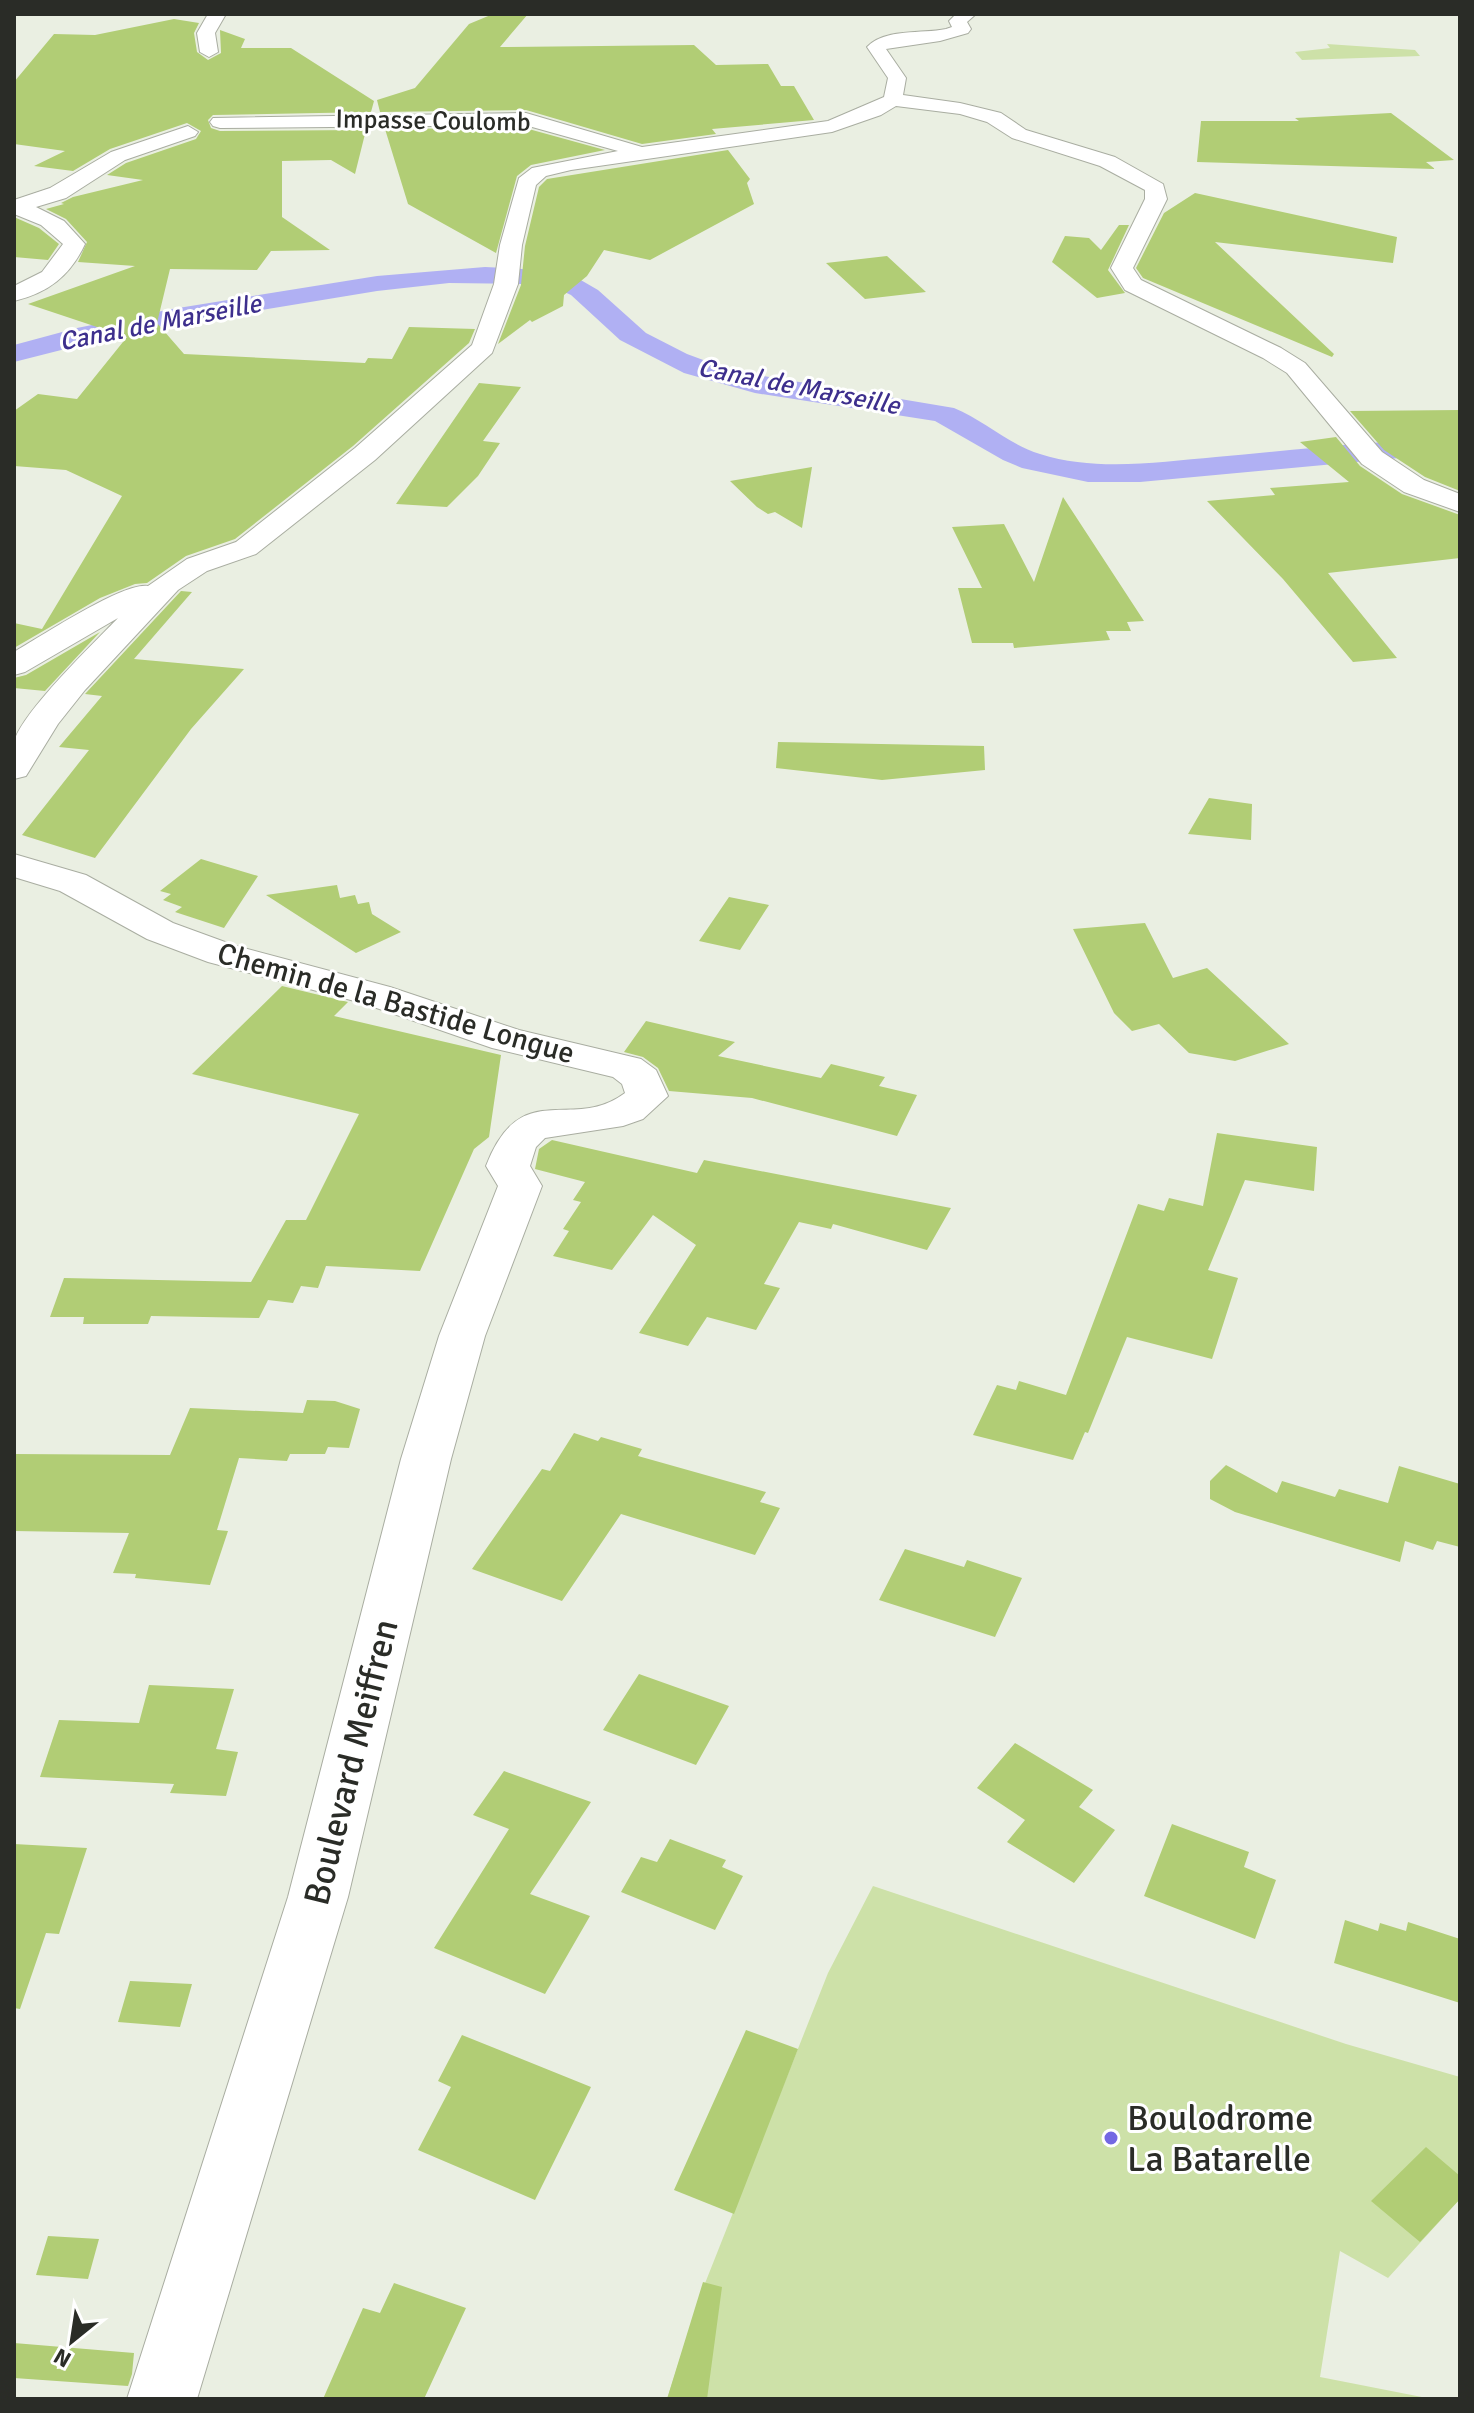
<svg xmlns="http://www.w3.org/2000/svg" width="1474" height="2413" viewBox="0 0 1474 2413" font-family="Signika,sans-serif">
<rect width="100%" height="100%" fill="#eaefe2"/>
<path fill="#cde1a8" d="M1327,44L1415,50L1420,56L1302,60L1295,52L1330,48Z
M873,1886L1346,2044L1460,2077V2199L1388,2278L1340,2251L1320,2377L1432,2399H667L700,2296L828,1973Z"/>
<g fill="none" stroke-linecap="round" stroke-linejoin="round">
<path fill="#b0b0f3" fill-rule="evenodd" d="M485,267L522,269L579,279L598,290L646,333L687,354L733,371L954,408C984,420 1009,445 1040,454C1097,472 1158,462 1216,457C1297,450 1379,439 1460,440V458L1410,457L1140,482H1088L1022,468L1003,460L935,421L755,393L684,373L620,340L571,295L556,288L522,284L449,283L377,291L140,330L14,362V345L77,328L172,309L377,276Z"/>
</g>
<path fill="#b1cd75" d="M493,14H528L500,47L694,45L716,65L768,64L781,86H794L814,120L712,129L716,134L642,144L526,110L380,112L377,100L415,88L469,24Z
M174,19L199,23L194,33L197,52L208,60L221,53L220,30L245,39L241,48H291L374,101L371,112L213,115L208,120L211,128L220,131L366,130L355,174L331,160L282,161V217L330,250L271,251L257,270L170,269L157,323L184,354L365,363L368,358L392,359L409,327L475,329L469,343L353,446L235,539L186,556L147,583L135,584L100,598L14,648V623L42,629L122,496L66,470L14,466V411L38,394L77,399L127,337L28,304L135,266L78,262L87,242L66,219L46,209L64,204L61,203L73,197L143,180L107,175L126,163L196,139L201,131L187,123L110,149L73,171L34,166L65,151L14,144V82L54,34L95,35Z
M1391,113L1454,160L1426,162L1435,169L1197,162L1201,121H1299L1295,118Z
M525,128L605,150L531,165L517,176L496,253L408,204L385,129Z
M728,150L750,179L747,183L754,204L650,260L604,250L587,276L564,295L563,306L532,322L530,320L498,344L521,285L525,246L539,187L547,179Z
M1195,193L1397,237L1393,263L1215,242L1334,354L1332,357L1143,278L1136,268L1164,213Z
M14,217L39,228L59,244L48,260L14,257Z
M1119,225H1129L1108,270L1125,293L1097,298L1052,262L1065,236L1089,238L1101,250Z
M887,256L926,292L865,299L826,263Z
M479,383L521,387L483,441L500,443L478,476L447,507L396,504Z
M1460,410V491L1425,477L1384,450L1350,411Z
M1336,437L1360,466L1402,494L1460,515V558L1328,573L1397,658L1353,662L1283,579L1207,501L1275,495L1270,488L1349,482L1300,442Z
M812,467L802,528L775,512L768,514L757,507L730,481Z
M1063,497L1144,621L1127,622L1131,631H1106L1110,640L1014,648L1013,643H972L958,588H982L952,527L1004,524L1034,582Z
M181,591L192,592L134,659L244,669L191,729L95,858L22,835L89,750L59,747L102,696L85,694Z
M100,632L45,691L14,688V678L26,675Z
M778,742L984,746L985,770L882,780L776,768Z
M1209,798L1252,804L1251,840L1188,834Z
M201,859L258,876L224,928L175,912L182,907L163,900L171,894L160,891Z
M337,885L340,898L355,895L358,904L369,902L372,914L401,932L356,953L266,895Z
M729,897L769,905L740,950L699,941Z
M1145,923L1173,978L1207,968L1289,1044L1235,1061L1189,1053L1159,1024L1132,1031L1114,1013L1073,929Z
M282,986L348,1002L334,1016L501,1055L489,1137L474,1149L420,1271L326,1266L318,1288L301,1286L293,1303L268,1300L259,1318L151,1316L148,1324H83L84,1317H50L64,1278L251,1282L286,1220H306L359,1114L192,1074Z
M646,1021L735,1042L718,1056L821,1078L831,1064L885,1077L879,1086L917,1095L897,1136L752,1098L669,1091L658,1068L643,1057L624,1052Z
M1217,1133L1317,1147L1314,1191L1245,1180L1208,1270L1238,1278L1212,1359L1127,1337L1088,1433L1085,1432L1073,1460L973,1435L997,1385L1016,1390L1019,1381L1066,1395L1138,1204L1164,1211L1169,1198L1203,1206Z
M552,1140L697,1173L704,1160L951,1208L927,1250L833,1224L831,1229L799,1222L764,1284L780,1288L756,1330L707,1317L688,1346L639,1333L696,1245L653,1215L612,1270L553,1256L569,1231L563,1229L581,1202L573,1200L585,1182L535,1169L539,1149Z
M307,1400L335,1401L360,1409L349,1448L328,1447L325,1454H290L287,1461L239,1458L217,1530L228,1531L210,1585L135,1578L136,1574L113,1573L129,1533L14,1531V1454L170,1455L190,1408L303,1413Z
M574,1433L598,1441L601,1437L642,1449L638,1456L766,1492L760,1502L780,1508L755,1555L621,1514L562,1601L472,1569L542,1469L550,1471Z
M1226,1465L1277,1493L1282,1481L1335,1497L1339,1489L1388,1503L1399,1466L1460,1484V1547L1437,1541L1433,1550L1405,1541L1400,1562L1235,1512L1210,1499V1481Z
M905,1549L964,1567L967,1560L1022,1578L995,1637L879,1600Z
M639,1674L729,1706L696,1765L603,1730Z
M149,1685L234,1689L216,1749L238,1752L226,1796L170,1793L174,1784L40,1777L59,1720L139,1723Z
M1015,1743L1093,1790L1079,1807L1115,1830L1074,1883L1007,1842L1025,1820L977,1788Z
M504,1771L591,1802L530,1894L590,1916L545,1994L434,1948L509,1829L473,1815Z
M1172,1824L1249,1852L1244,1867L1276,1880L1255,1939L1144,1896Z
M670,1839L726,1860L722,1867L743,1876L715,1930L621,1892L641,1857L657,1862Z
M14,1844L87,1848L59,1934L46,1933L20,2009L14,2008Z
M1345,1920L1378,1931L1380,1923L1406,1931L1408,1922L1460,1939V2003L1334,1963Z
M130,1981L192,1984L180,2027L118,2022Z
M746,2030L798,2049L734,2214L674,2190Z
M462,2035L591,2087L535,2200L418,2150L451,2087L438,2081Z
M1426,2147L1460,2176V2199L1420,2242L1371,2201Z
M48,2236L99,2239L88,2279L36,2275Z
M703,2282L722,2287L707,2399H667Z
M394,2283L466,2308L424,2399H323L363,2308L380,2313Z
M14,2343L134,2353L132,2374L128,2386L14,2378Z"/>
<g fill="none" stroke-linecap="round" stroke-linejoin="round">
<defs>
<path id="minor" d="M208,14H226L215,33L218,52L209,57L200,52L197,33Z
M956,14H976L967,22L971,29L968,33L940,41L886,49L906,78L903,95L960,103L1001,113L1026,130L1115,157L1163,184L1167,199L1133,268L1141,280L1281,348L1305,363L1382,452L1424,480L1460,494V512L1404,492L1362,464L1287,373L1263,358L1125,290L1111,268L1145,199V190L1100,166L1012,138L987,122L960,114L896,106L881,115L832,132L571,170L546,176L536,185L522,245L518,284L492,353L375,460L256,554L207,571L178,590L85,690L58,724L26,776L14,779C14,768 11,752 14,742C22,712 95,642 118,618L25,672L14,675V652C40,637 123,582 148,586L187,559L236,542L355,448L472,345L494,284L500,245L519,178L532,168L618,151L525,125L220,128L213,126L210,122L213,118L526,113L642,147L828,121L884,97L888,78L867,47C885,28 922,34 946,29L952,27L949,21Z
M188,126L198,132L195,136L125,160L66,198L36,207L64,221L85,244C70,276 48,293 14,301V286L42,272L63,244L41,225L14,214V200L50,188L111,152Z
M14,854L86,875L173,923L236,946L390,987L519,1030L641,1059L656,1070L668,1096L643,1119L623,1126L545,1138L536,1147L530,1166L542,1186L485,1336L451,1459L348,1897L197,2399H127L288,1897L401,1459L439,1336L498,1186L486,1166C521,1075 572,1133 625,1093L622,1084L613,1077L492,1048L362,1003L208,962L147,939L60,891L14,877Z"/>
</defs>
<use href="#minor" stroke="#a9ada1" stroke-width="2"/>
<use href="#minor" fill="#fff" fill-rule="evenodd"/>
</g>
<circle fill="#7468e3" stroke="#fff" stroke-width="3" cx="1111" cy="2138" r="8"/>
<g text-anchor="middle" stroke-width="6" stroke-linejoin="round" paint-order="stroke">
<g font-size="26" fill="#2a2c27" stroke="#fff">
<text transform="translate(433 120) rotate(1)" y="9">Impasse Coulomb</text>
</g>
<g font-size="26" font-style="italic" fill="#3d2f8d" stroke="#fff">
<text transform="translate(160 322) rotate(-11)" y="9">Canal de Marseille</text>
<text transform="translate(799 386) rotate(11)" y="9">Canal de Marseille</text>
</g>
<g font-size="30" fill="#2a2c27" stroke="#fff">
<text transform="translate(396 1003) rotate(16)" y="10">Chemin de la Bastide Longue</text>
</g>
<g font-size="36" fill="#2a2c27" stroke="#fff">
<text transform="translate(350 1762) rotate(-76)" y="13">Boulevard Meiffren</text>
</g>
<g font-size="36" fill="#2a2c27" stroke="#fff" text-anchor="start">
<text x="1127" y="2130">Boulodrome<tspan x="1127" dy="41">La Batarelle</tspan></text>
</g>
</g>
<rect width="1474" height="2413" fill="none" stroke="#2a2c27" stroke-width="32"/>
<g transform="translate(72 2341) rotate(210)" stroke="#ffffff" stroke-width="6" paint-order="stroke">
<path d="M0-6L14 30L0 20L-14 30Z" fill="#2a2c27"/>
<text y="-12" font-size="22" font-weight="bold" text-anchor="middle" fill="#2a2c27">N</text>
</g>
</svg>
